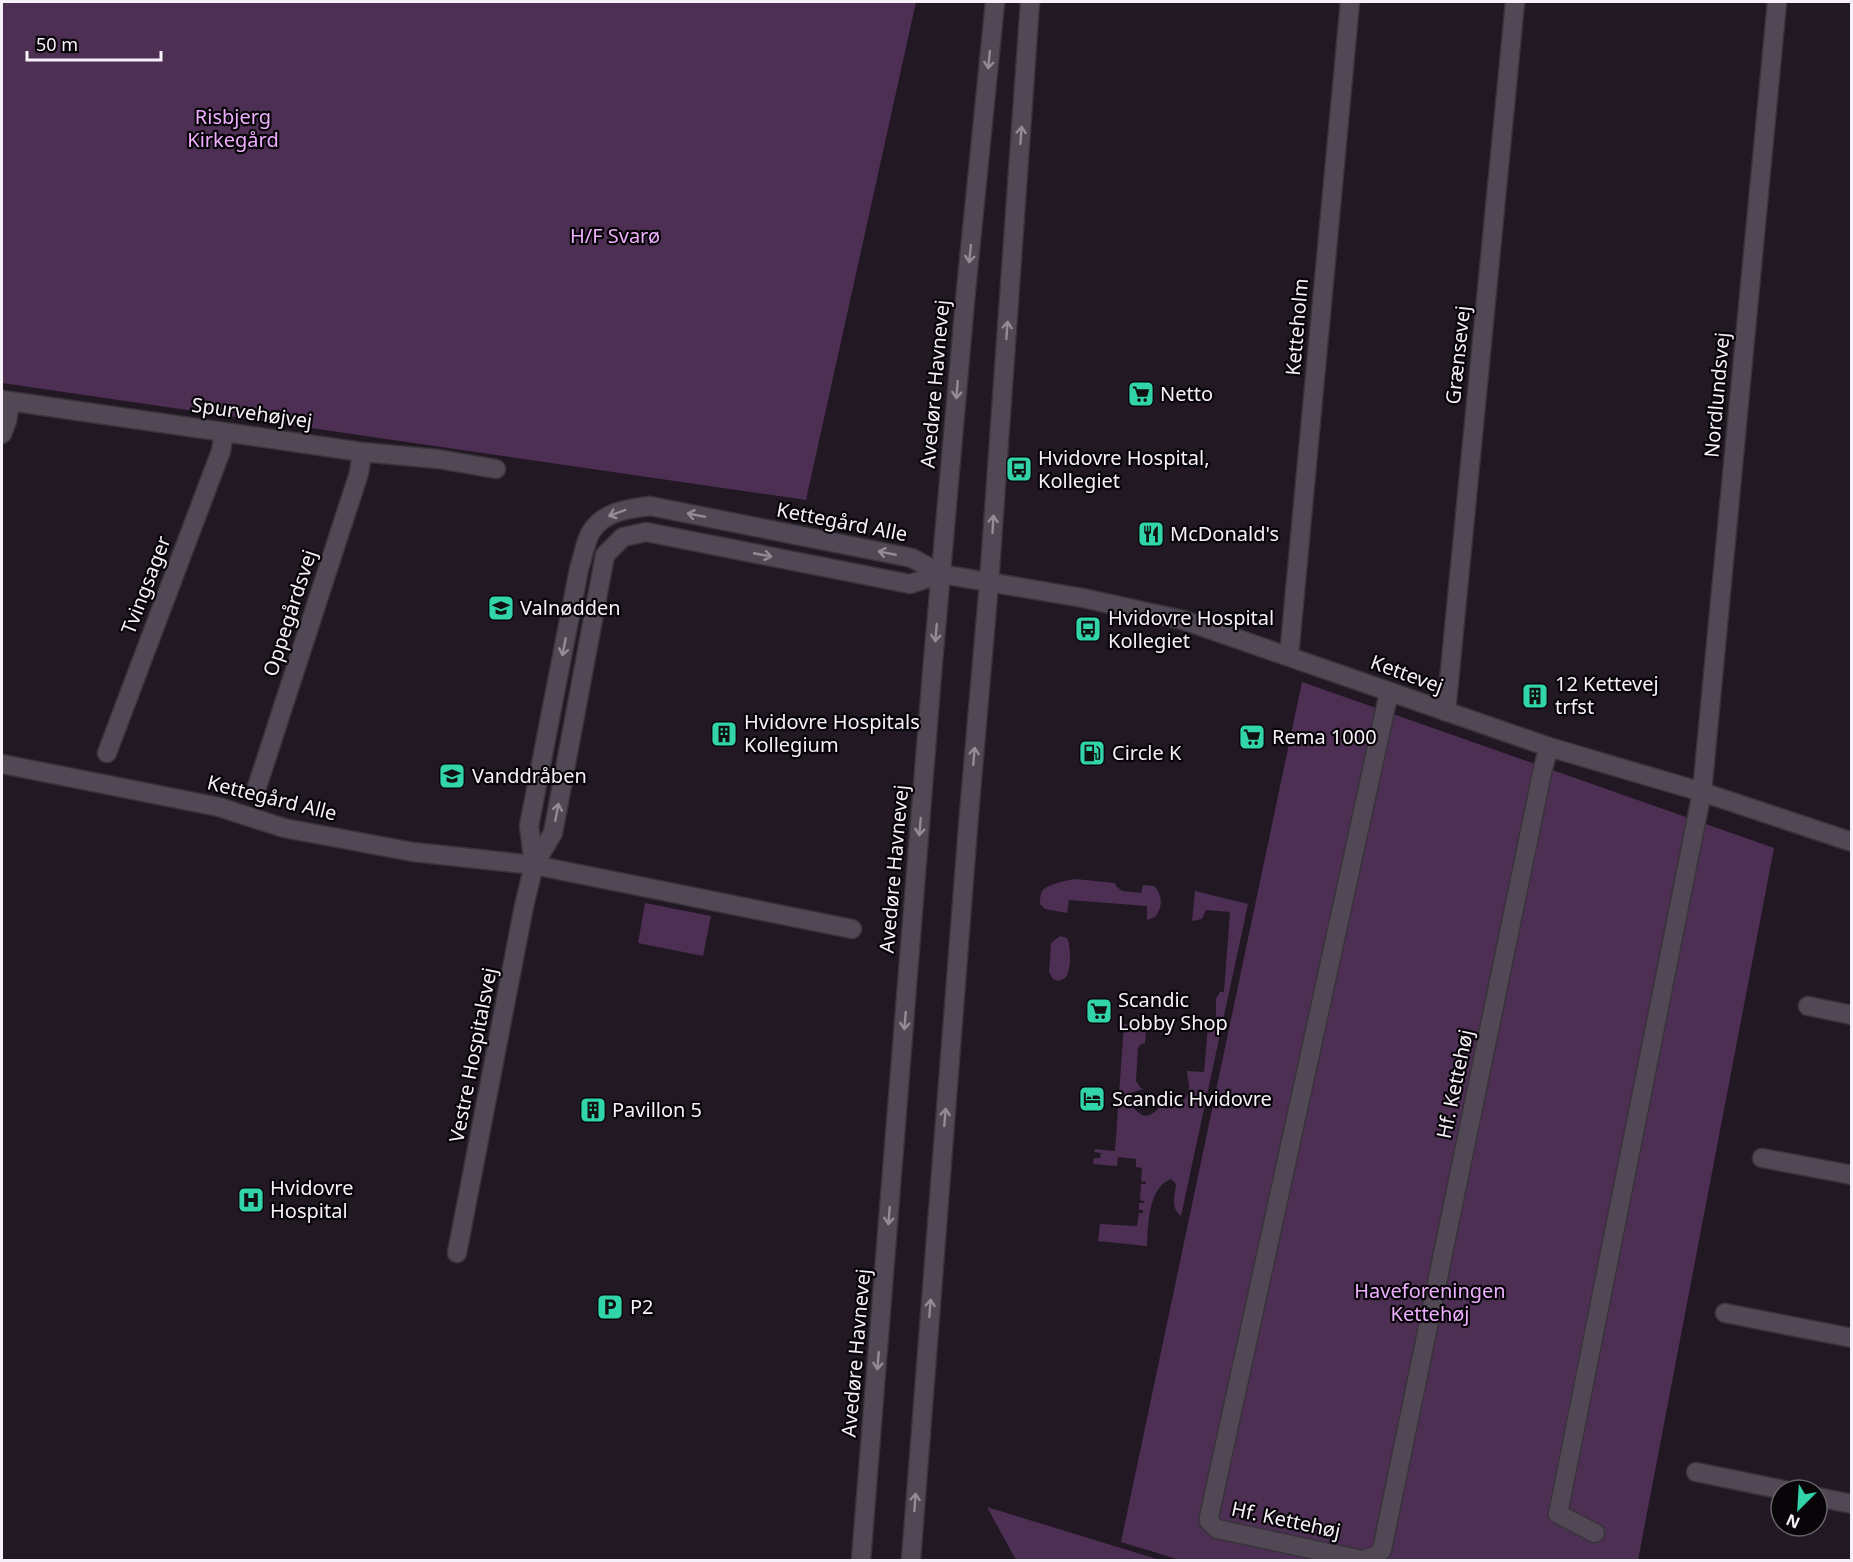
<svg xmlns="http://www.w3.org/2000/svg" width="1853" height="1562" viewBox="0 0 1853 1562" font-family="'Noto Sans',sans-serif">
<rect width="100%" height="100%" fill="#211823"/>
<path fill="#4d2f54" d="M2,2H916L806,500L2,383Z
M1302,682L1774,848L1638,1560H1180L1121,1542Z
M1075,879L1115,883L1116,886L1122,891L1141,893L1143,885L1154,886C1163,895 1163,907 1155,917L1147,920V906L1069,900L1067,913L1045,909L1040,904C1040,899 1040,893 1044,889C1050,884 1068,880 1075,879Z
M1195,891L1248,904L1181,1216C1170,1207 1175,1196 1176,1184L1171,1179C1148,1188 1148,1225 1147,1246L1098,1241L1100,1224L1137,1226L1139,1213H1143V1210H1139V1203H1144V1201L1140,1200L1141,1184H1146V1182L1141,1181L1142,1168L1136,1167V1159L1118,1157L1117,1166L1093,1164L1094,1158H1100L1101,1153L1094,1152L1095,1149L1115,1151L1124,1024L1146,1026L1145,1043L1141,1044L1138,1048L1136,1081L1140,1087L1143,1089L1130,1093L1129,1102C1140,1117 1147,1121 1160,1107C1174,1110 1189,1102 1189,1086C1189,1081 1187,1076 1187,1071L1204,1072L1208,1026L1216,1018V999L1220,992H1224L1230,912L1206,910L1202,919L1192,921Z
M645,903L711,916L703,956L638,943Z
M1060,936L1067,938C1071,945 1071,968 1067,975C1065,979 1063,979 1059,981L1053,979L1049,972L1051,943Z
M987,1507L1160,1560H1016Z"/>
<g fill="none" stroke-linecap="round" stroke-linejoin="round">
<defs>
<path id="minor" d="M2,400L362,452L438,459L496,469
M2,434L7,421L10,401
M1289,656L1350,2
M1389,692L1209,1517V1521L1217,1529L1362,1560L1376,1556L1382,1550L1543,768L1549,747
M1446,712L1515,2
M107,753L221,451L224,432
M2,764L219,807L284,828L413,852L534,865L852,929
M257,787L359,473L362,452
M534,865L529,826L579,569C583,557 585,542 591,532C604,511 628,509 650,506L912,558L941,574L1083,598L1183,620L1549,747L1702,792L1852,842
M1808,1006L1852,1015
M1762,1158L1852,1175
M457,1253L524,906L534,865L553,833L605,555L623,537L646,532L910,584L941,574
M1725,1313L1852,1338
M1696,1472L1784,1490
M1817,1497L1852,1504
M1595,1533L1558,1514L1702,792L1777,2
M861,1560L932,673L966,290L995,2
M911,1560L969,814L989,583L1030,2"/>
</defs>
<use href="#minor" stroke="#39333b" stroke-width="21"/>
<use href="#minor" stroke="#524855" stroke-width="18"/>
</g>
<defs><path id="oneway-shaft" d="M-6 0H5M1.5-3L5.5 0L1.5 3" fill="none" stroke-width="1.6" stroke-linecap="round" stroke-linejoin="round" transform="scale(1.5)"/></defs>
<g stroke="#948b96">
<use href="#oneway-shaft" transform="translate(989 60) rotate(96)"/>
<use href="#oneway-shaft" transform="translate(1021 135) rotate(-86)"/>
<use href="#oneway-shaft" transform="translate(970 254) rotate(96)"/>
<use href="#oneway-shaft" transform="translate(1007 330) rotate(-86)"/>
<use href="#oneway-shaft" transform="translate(957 390) rotate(95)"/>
<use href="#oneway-shaft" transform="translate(617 513) rotate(160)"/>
<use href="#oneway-shaft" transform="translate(696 515) rotate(-169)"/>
<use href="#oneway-shaft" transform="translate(993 524) rotate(-87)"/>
<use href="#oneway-shaft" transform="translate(887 553) rotate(-169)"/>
<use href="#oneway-shaft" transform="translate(763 555) rotate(11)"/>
<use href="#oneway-shaft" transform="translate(936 633) rotate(95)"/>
<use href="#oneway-shaft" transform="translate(564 647) rotate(101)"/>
<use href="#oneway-shaft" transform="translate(974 756) rotate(-85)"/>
<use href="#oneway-shaft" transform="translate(557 812) rotate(-79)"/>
<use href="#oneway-shaft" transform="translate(920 827) rotate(95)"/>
<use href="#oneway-shaft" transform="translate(905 1021) rotate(95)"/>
<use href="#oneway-shaft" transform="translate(945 1117) rotate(-85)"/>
<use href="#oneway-shaft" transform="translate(889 1216) rotate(95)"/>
<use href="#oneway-shaft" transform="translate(930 1308) rotate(-86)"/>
<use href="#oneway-shaft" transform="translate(878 1361) rotate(95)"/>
<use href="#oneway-shaft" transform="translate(915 1502) rotate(-86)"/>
</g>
<defs>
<symbol id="supermarket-square" viewBox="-11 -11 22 22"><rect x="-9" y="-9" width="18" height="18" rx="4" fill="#32d4a9" stroke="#080509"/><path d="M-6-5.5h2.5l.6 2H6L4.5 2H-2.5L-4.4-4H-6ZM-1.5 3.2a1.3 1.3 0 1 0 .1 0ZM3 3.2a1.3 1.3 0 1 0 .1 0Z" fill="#111"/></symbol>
<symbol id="bus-square" viewBox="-11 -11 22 22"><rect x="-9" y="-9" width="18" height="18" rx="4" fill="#32d4a9" stroke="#080509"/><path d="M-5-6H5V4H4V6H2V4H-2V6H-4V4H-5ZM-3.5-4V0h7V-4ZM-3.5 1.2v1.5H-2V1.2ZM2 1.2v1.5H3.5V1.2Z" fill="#111"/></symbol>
<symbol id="restaurant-square" viewBox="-11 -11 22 22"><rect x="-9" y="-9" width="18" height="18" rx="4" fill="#32d4a9" stroke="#080509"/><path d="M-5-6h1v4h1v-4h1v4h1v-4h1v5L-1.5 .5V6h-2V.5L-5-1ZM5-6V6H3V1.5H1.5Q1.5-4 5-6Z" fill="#111"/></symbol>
<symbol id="school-square" viewBox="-11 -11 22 22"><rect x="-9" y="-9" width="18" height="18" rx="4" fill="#32d4a9" stroke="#080509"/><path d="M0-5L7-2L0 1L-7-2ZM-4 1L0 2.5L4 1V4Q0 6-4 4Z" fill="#111"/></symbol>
<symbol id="building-square" viewBox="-11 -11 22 22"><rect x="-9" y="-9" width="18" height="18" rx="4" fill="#32d4a9" stroke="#080509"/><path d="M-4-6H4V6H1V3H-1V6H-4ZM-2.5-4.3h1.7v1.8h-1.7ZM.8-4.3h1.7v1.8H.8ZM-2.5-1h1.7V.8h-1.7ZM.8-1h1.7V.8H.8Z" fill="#111"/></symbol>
<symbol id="fuel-square" viewBox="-11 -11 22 22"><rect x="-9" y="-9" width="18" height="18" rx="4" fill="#32d4a9" stroke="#080509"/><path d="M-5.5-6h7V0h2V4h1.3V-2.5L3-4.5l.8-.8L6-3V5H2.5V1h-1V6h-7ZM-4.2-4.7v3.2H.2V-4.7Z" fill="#111"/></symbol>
<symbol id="hotel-square" viewBox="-11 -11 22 22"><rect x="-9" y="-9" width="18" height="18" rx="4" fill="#32d4a9" stroke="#080509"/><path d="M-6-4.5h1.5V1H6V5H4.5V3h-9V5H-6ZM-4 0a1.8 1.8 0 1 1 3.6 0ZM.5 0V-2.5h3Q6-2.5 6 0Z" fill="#111"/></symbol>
<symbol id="hospital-square" viewBox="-11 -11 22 22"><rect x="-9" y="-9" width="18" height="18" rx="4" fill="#32d4a9" stroke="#080509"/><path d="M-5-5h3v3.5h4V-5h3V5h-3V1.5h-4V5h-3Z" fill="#111"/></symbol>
<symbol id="parking-square" viewBox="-11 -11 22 22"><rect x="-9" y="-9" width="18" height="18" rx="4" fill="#32d4a9" stroke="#080509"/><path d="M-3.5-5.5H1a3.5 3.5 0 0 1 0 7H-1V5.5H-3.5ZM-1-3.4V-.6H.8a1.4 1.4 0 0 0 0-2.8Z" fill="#111"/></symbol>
</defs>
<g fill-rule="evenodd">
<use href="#supermarket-square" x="1126" y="379" width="30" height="30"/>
<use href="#bus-square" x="1004" y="454" width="30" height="30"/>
<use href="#restaurant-square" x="1136" y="519" width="30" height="30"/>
<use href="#school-square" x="486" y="593" width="30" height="30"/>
<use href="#bus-square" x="1073" y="614" width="30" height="30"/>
<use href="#building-square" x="1520" y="681" width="30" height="30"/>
<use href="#building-square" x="709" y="719" width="30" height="30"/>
<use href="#supermarket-square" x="1237" y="722" width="30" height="30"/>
<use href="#fuel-square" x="1077" y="738" width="30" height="30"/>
<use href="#school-square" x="437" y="761" width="30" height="30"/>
<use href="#supermarket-square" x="1084" y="996" width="30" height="30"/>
<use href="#hotel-square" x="1077" y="1084" width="30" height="30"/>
<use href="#building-square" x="578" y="1095" width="30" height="30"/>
<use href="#hospital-square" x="236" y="1185" width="30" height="30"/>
<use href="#parking-square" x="595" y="1292" width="30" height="30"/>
</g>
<g text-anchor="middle" stroke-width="4.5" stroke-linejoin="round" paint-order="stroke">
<g font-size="20" fill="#edaefd" stroke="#080509">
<text x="233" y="124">Risbjerg<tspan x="233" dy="23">Kirkegård</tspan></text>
<text x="615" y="243">H/F Svarø</text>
<text x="1430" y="1298">Haveforeningen<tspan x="1430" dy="23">Kettehøj</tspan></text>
</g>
<g font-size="20" fill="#f6f0f8" stroke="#080509">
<text transform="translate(1297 327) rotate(-85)" y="7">Ketteholm</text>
<text transform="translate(1458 355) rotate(-84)" y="7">Grænsevej</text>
<text transform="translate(935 384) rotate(-85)" y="7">Avedøre Havnevej</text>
<text transform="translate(1717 395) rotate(-85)" y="7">Nordlundsvej</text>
<text transform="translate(252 413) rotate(8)" y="7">Spurvehøjvej</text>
<text transform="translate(842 522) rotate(11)" y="7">Kettegård Alle</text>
<text transform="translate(146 585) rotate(-69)" y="7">Tvingsager</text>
<text transform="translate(290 613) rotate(-72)" y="7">Oppegårdsvej</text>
<text transform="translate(1407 674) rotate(20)" y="7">Kettevej</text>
<text transform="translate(272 798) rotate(14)" y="7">Kettegård Alle</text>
<text transform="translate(894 869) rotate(-85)" y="7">Avedøre Havnevej</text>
<text transform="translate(473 1055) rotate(-79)" y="7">Vestre Hospitalsvej</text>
<text transform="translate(1455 1084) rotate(-78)" y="7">Hf. Kettehøj</text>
<text transform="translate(856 1353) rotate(-85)" y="7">Avedøre Havnevej</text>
<text transform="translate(1286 1520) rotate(12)" y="7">Hf. Kettehøj</text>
</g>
<g font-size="20" fill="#f6f0f8" stroke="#080509" text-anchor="start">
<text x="1160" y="401">Netto</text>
<text x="1038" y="465">Hvidovre Hospital,<tspan x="1038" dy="23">Kollegiet</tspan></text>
<text x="1170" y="541">McDonald's</text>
<text x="520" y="615">Valnødden</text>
<text x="1108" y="625">Hvidovre Hospital<tspan x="1108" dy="23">Kollegiet</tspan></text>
<text x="1555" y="691">12 Kettevej<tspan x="1555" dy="23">trfst</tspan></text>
<text x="744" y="729">Hvidovre Hospitals<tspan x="744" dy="23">Kollegium</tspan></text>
<text x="1272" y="744">Rema 1000</text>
<text x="1112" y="760">Circle K</text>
<text x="472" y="783">Vanddråben</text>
<text x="1118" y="1007">Scandic<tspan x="1118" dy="23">Lobby Shop</tspan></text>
<text x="1112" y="1106">Scandic Hvidovre</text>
<text x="612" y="1117">Pavillon 5</text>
<text x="270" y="1195">Hvidovre<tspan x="270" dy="23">Hospital</tspan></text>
<text x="630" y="1314">P2</text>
</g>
</g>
<rect width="1853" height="1562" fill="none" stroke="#f6f0f8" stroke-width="6"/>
<g transform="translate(1799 1508) rotate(204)"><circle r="28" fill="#080509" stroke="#676369" stroke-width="1.5"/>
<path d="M0-4.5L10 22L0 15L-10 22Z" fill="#32d4a9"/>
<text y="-9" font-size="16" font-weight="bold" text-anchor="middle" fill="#f6f0f8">N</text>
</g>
<path d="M27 51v9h134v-9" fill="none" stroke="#f6f0f8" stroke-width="3"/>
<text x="36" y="51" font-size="18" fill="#f6f0f8" stroke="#080509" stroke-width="4.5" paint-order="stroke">50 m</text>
</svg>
